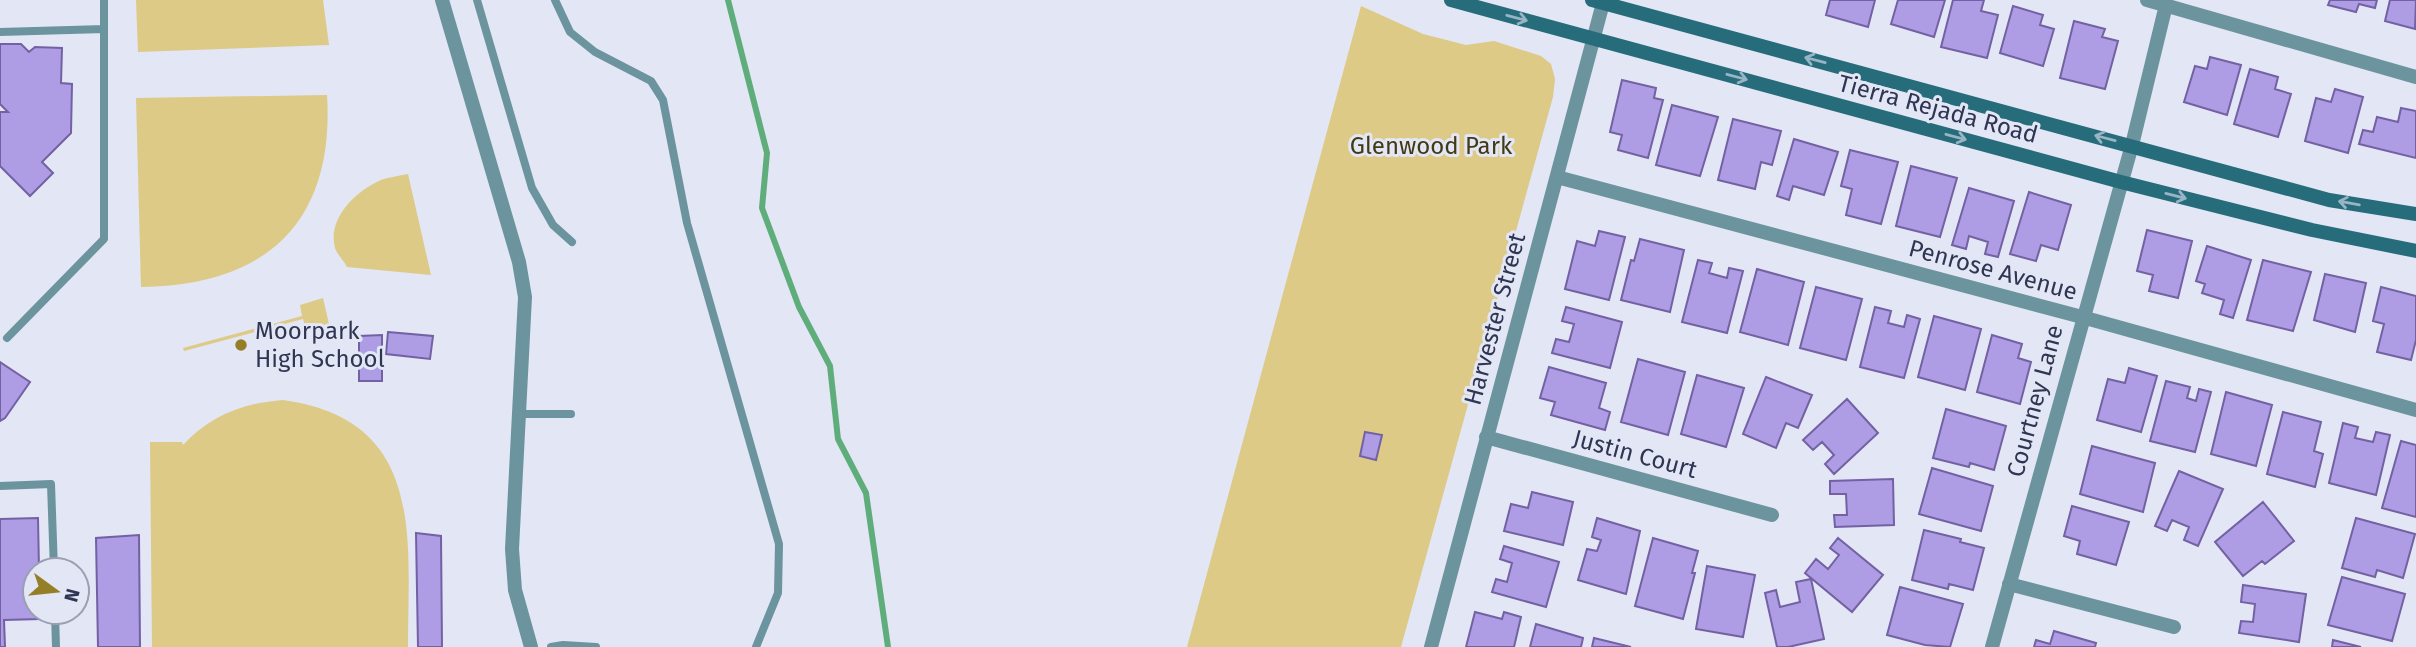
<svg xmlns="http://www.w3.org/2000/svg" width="2416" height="647" viewBox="0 0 2416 647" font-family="'Fira Sans',sans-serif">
<rect width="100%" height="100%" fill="#e2e6f5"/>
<path fill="#ddca86" d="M136,0H323L329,45L138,52Z
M1361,6L1423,34L1466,45L1494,41L1541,56L1551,64L1555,79L1553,97L1401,647H1187Z
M327,95C335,222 266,286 141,287L136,98Z
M408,174L431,275L347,267C344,261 337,254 335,248C327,218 356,191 381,180C389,177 399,176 408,174Z
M323,298L329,324L306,330L303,319L184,351L183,348L302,316L300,305Z
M283,400C426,420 408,537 408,647H152L150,442H182L183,445C210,416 243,403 283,400Z"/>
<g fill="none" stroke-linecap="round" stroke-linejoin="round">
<path stroke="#60ad7c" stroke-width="6" d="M728,0L767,153L762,208L799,307L830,366L838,439L866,493L888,647"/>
</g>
<path fill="#ae9de4" stroke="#7361a3" stroke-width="2" d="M1830,0H1875L1868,27L1826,15Z
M1898,0H1945L1934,37L1891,24Z
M1953,0H1984L1981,11L1998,15L1987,58L1941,47Z
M2330,0H2377L2375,8L2359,4L2356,12L2328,5Z
M2390,0H2416L2415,29L2385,21Z
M2013,6L2043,15L2040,25L2054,29L2043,66L2000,53Z
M2074,21L2105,29L2102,37L2118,41L2105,89L2060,78Z
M0,44H21L29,52L35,47L62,48L61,83L72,84L71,133L42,162L53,173L30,196L0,166V112H8L0,104Z
M2210,57L2241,65L2227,115L2184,102L2195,66L2207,69Z
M2250,69L2278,77L2275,89L2291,94L2278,137L2234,124Z
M1622,80L1656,88L1654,98L1663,100L1648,158L1618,150L1622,135L1610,132Z
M2335,89L2363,97L2348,153L2305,141L2316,98L2331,102Z
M1672,105L1718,117L1700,176L1656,165Z
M2401,108L2416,111V158L2359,144L2363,130L2373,132L2377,117L2398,122Z
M1733,119L1781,131L1772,165L1761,162L1755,189L1718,180Z
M1794,139L1838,152L1824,195L1793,186L1789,200L1777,196Z
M1850,150L1898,162L1881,224L1846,215L1852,189L1841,186Z
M1911,166L1957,178L1940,237L1896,226Z
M1969,188L2014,201L1998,257L1985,254L1988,242L1969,236L1966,249L1952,245Z
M2029,192L2071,205L2058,250L2041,245L2036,261L2010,254Z
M2147,230L2192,241L2178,298L2149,291L2153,275L2137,271Z
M1599,231L1625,237L1609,300L1565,289L1577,241L1595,246Z
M1640,239L1684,250L1670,312L1621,300L1631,260L1634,261Z
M2207,246L2251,260L2233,318L2220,314L2224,300L2202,293L2205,284L2196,281Z
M1698,260L1712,263L1709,273L1727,278L1729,268L1743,271L1727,333L1682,322Z
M2263,260L2311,272L2293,331L2247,320Z
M1757,269L1804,282L1788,345L1740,332Z
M2325,274L2366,283L2355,332L2314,320Z
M1816,287L1862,299L1846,360L1800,348Z
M2381,287L2416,296V340L2411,360L2377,352L2384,324L2373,321Z
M1566,307L1622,322L1610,368L1552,353L1556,339L1569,342L1574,324L1562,321Z
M1875,307L1891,311L1888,323L1904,327L1907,315L1920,319L1904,378L1860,367Z
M1934,316L1981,329L1965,390L1918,377Z
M388,332L433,336L430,359L386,354Z
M382,335V381H359V336Z
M1992,335L2022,344L2018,358L2031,362L2020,404L1977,392Z
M1638,359L1685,372L1668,435L1621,422Z
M0,362L30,382L5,418L0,421Z
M1549,367L1606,383L1599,408L1610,412L1605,430L1551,415L1555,402L1540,398Z
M2129,368L2157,376L2141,432L2097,420L2108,379L2125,383Z
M1697,375L1744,388L1726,447L1681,434Z
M1766,377L1812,395L1798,428L1786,423L1776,448L1743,434Z
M2166,381L2190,387L2187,398L2196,401L2199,389L2211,392L2195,452L2150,441Z
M2226,392L2272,405L2256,466L2211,454Z
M1847,399L1878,433L1834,474L1825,464L1834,455L1822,442L1813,450L1803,440Z
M1946,409L2006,426L1994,470L1970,463L1969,467L1933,458Z
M2283,412L2321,422L2314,451L2323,454L2315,487L2267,474Z
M2343,423L2358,427L2355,438L2373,442L2376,432L2390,435L2376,495L2329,483Z
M1365,432L1382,435L1376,460L1360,456Z
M2401,441L2416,445V517L2382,508Z
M2092,446L2155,463L2143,512L2080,494Z
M1932,468L1993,486L1981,531L1919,514Z
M2179,471L2223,489L2198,546L2184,540L2189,527L2172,520L2167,531L2155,526Z
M1893,479L1894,525L1835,527L1834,515H1847L1846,494H1830V481Z
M1532,492L1573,502L1563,545L1504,531L1511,504L1528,508Z
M2263,502L2294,541L2265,564L2262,561L2243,576L2215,542Z
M2072,506L2129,522L2116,565L2077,554L2080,541L2064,536Z
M38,518L39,570H35V612H40V619L4,620L5,647H0V519Z
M1597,518L1640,531L1626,594L1578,580L1587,549L1597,551L1601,540L1592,537Z
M2356,518L2415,534L2403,578L2377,570L2375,577L2342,568Z
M1924,530L1961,539L1960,542L1984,548L1973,590L1949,584L1948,589L1912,580Z
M416,533L441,536L442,647H418Z
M139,535L140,647H98L96,538Z
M1653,538L1698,551L1692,573H1695L1683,619L1635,606Z
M1838,538L1883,575L1852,612L1805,573L1816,559L1828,569L1839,555L1830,548Z
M1504,546L1559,562L1546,607L1492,592L1496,579L1507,582L1512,563L1500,559Z
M1707,566L1755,575L1743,637L1696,629Z
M2342,577L2405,594L2392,641L2328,625Z
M1811,579L1824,639L1788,647H1777L1765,593L1776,590L1780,607L1800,602L1796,582Z
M2243,585L2306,594L2299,642L2239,633L2241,621L2253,622L2255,604L2241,602Z
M1900,587L1963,604L1950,647L1925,645L1887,635Z
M1475,612L1502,619L1504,612L1521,617L1514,647H1466Z
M1536,624L1583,638L1581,647H1530Z
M2054,631L2096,643L2095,647H2034L2036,640L2050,644Z
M1594,638L1631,647H1592Z
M2333,640L2361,647H2332Z"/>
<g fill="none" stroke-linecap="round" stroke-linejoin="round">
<path stroke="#6b949e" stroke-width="8" d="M477,0L532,188L553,225L572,242
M555,0L570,32L595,52L651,81L663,100L687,223L779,544L778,593L756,647
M0,32L104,29
M7,338L104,239V0
M519,414H571
M0,486L51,484L54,570
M55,612L56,647
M551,647L563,645L596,647"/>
<path stroke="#6b949e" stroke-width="14" d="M442,0L519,262L525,297L512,549L515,590L531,647
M2147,0L2416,77
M1557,177L2082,317L2416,410
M1486,437L1772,515
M2009,584L2174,627
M1431,647L1603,3
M1992,647L2132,145L2166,5"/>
<path stroke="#276c7b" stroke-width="14" d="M1451,0L2121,182L2312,230L2416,251
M1592,0L2329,200L2416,214"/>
</g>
<defs><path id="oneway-shaft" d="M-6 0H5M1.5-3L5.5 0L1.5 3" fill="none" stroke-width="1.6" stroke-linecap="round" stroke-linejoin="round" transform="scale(1.75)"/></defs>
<g stroke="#97b5c4">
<use href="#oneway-shaft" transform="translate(1517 18) rotate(15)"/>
<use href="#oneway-shaft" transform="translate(1815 60) rotate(-165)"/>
<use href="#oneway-shaft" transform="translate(1737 77) rotate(15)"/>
<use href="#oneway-shaft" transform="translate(1956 137) rotate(15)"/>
<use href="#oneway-shaft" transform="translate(2105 138) rotate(-165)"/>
<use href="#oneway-shaft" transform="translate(2176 196) rotate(14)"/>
<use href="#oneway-shaft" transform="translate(2349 203) rotate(-170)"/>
</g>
<circle fill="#947f26" stroke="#e2e6f5" stroke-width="2.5" cx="241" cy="345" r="7"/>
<g text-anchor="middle" stroke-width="6" stroke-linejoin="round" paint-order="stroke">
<g font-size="24" fill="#2f3552" stroke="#e2e6f5">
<text transform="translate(1938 109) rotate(15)" y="8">Tierra Rejada Road</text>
<text transform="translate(1993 270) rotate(15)" y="8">Penrose Avenue</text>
<text transform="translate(1495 319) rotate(-75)" y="8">Harvester Street</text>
<text transform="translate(2035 401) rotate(-75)" y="8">Courtney Lane</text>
<text transform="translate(1635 454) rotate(15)" y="8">Justin Court</text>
</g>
<g font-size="24" fill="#423915" stroke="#e2e6f5">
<text x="1431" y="154">Glenwood Park</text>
</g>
<g font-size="24" fill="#2f3552" stroke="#e2e6f5" text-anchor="start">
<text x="255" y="339">Moorpark<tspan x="255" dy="28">High School</tspan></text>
</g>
</g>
<g transform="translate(56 591) rotate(105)"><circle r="33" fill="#e2e6f5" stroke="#9a9fb4" stroke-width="2"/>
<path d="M0-5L12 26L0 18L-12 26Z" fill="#947f26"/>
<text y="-10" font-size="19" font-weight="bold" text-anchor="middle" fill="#2f3552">N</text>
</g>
</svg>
